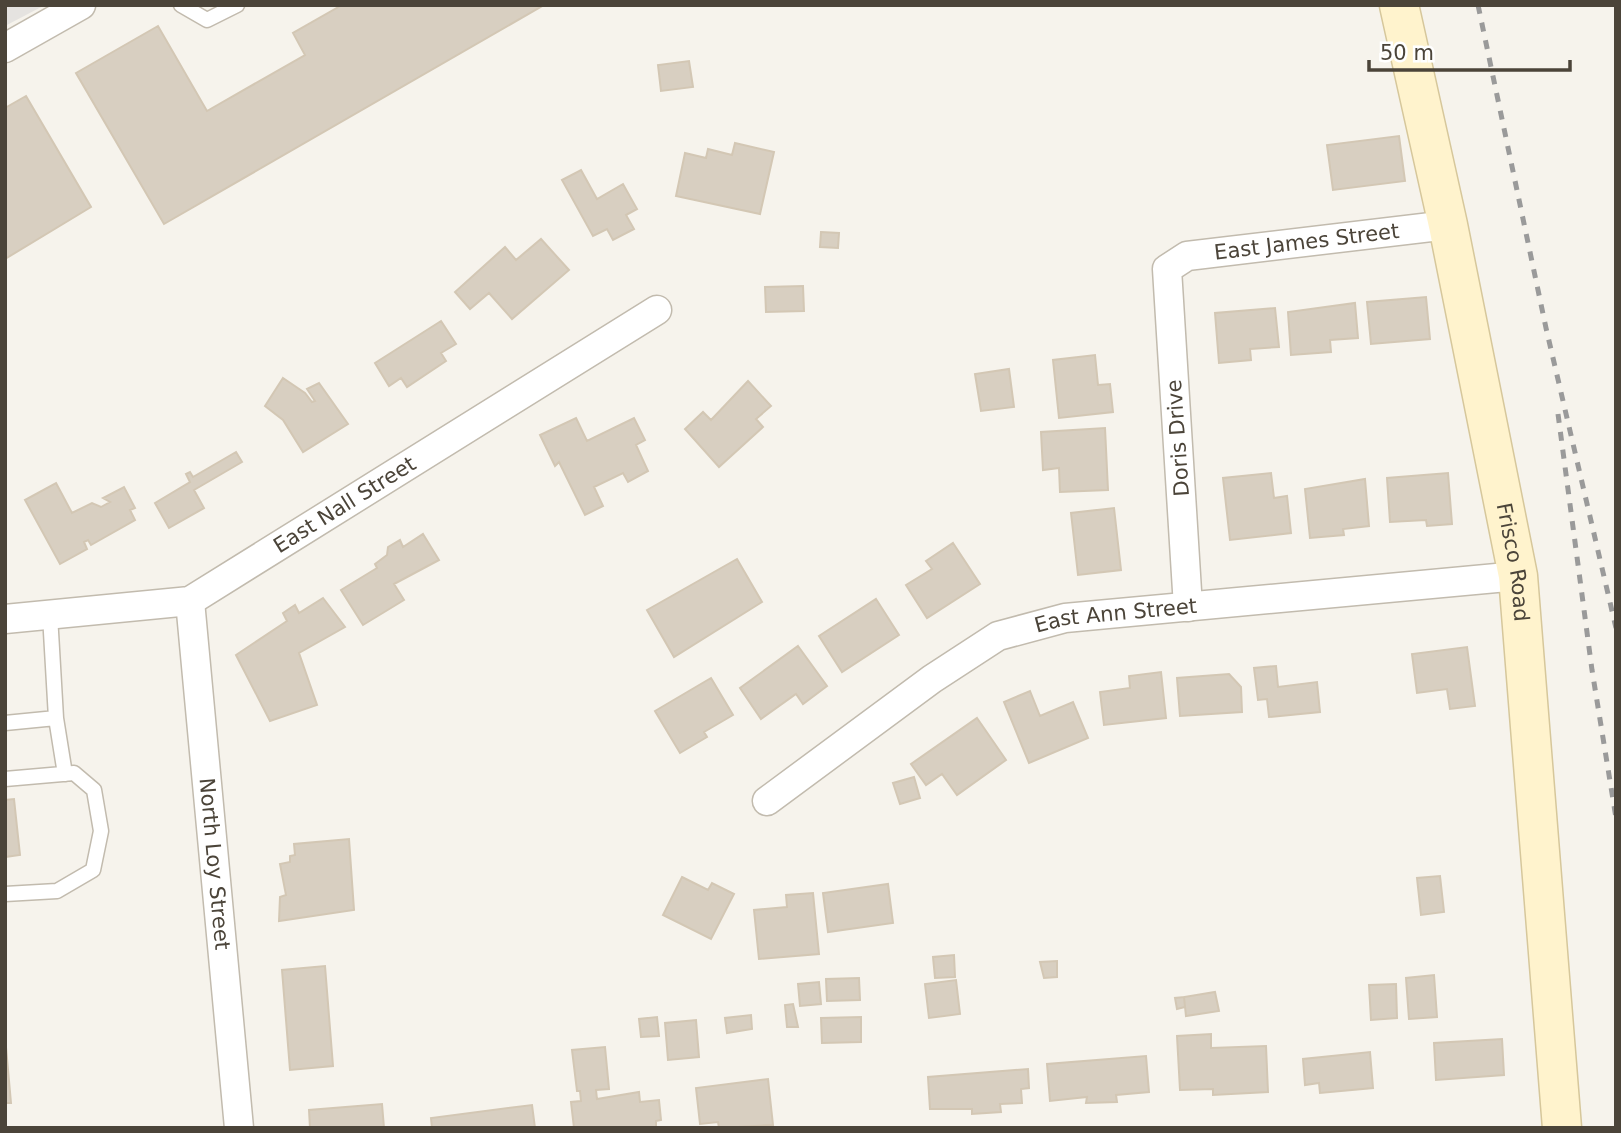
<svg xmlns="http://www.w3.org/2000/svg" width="1621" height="1133" viewBox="0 0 1621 1133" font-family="'DejaVu Sans',sans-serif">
<rect width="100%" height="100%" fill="#f6f3ec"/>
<path fill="#e5e3e0" d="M5,5H45L5,26Z"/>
<path fill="#d8cfc1" stroke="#d3c7b4" stroke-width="2" d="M342,5H544L164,224L76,73L158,26L207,111L305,55L293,33Z
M689,61L693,87L661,91L658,65Z
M26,96L91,207L5,259V108Z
M1399,136L1405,181L1333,190L1327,145Z
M735,143L774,152L760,214L676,196L685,153L706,158L708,149L732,155Z
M581,170L597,199L623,184L637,209L626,215L634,229L613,240L607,229L593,236L562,180Z
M821,232L839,233L838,248L820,247Z
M541,239L569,270L512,319L489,293L470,309L455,292L505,247L516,260Z
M803,286L804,311L766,312L765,287Z
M1426,297L1430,339L1371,344L1367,302Z
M1355,303L1358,338L1330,340L1331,352L1291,355L1288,312Z
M1275,308L1279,347L1250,349L1251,360L1219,363L1215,313Z
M441,321L456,344L441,353L446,361L407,387L401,378L389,386L375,363Z
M1095,355L1098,385L1110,384L1113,412L1059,418L1053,360Z
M1009,369L1014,407L981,411L975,374Z
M283,378L305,393L312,402L315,401L307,389L319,383L348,424L303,452L283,420L265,406Z
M748,381L771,406L756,419L763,427L719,467L685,429L703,412L711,420Z
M576,418L587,441L634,418L645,440L636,445L648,471L628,482L623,473L594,487L603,506L585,515L559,462L555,466L540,435Z
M1105,428L1108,490L1060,492L1059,468L1043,470L1041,432Z
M236,452L242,462L194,490L204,508L169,528L155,503L190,482L186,474L190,472L193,477Z
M1271,473L1274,498L1287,496L1291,533L1230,540L1223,478Z
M1448,473L1452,524L1427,526L1426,520L1390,522L1387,478Z
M1365,479L1369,526L1343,529L1344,535L1310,538L1305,489Z
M56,483L72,513L92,503L101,507L110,502L103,498L124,487L135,508L130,510L135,520L91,545L88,540L84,542L87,549L60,564L25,500Z
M1114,508L1121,570L1078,575L1071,513Z
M423,534L439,560L394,584L404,600L363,625L341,590L377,568L375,564L387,555L388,547L400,540L403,547Z
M953,543L980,584L927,618L906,585L932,569L926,561Z
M737,559L762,602L674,657L647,610Z
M323,598L345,627L299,653L317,705L270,721L236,655L287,621L283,613L295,605L299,613Z
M876,599L899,635L842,672L819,636Z
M798,646L827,686L803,704L796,694L761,719L740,688Z
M1467,647L1475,706L1450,709L1447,689L1417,693L1412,654Z
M1276,666L1278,687L1317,682L1320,712L1269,717L1267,699L1258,700L1254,668Z
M1161,672L1166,718L1104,725L1100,692L1130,688L1129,676Z
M1229,674L1241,687L1242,712L1180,716L1177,678Z
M711,678L733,715L704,732L707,737L680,753L655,711Z
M1030,691L1040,716L1073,702L1088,738L1029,763L1004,702Z
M977,718L1006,760L957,795L942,774L926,785L911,764Z
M914,777L920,798L900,804L893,783Z
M14,799L20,855L5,857V800Z
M349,839L354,910L279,921L280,897L286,895L280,864L290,862V856L295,855L294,844Z
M1440,876L1444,912L1421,915L1417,878Z
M682,877L708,890L712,883L734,894L711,939L663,915Z
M888,884L893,923L828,932L823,893Z
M813,893L819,954L759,959L754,910L787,907L786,895Z
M954,955L955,977L935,978L933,957Z
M1057,961V977L1044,978L1040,962Z
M325,966L333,1066L290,1070L282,970Z
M1434,975L1437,1017L1409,1019L1406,978Z
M859,978L860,1000L827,1001L826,979Z
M956,980L960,1014L929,1018L925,984Z
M819,982L821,1004L800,1006L798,984Z
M1396,984L1397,1018L1371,1020L1369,985Z
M1215,992L1219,1011L1186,1016L1184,997Z
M1184,997L1185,1007L1177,1009L1175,998Z
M793,1004L798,1027H787L785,1005Z
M751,1015L752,1029L727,1033L725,1018Z
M657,1017L659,1036L641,1037L639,1019Z
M861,1017V1042L822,1043L821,1018Z
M696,1020L699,1057L668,1060L665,1023Z
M1211,1034V1048L1266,1046L1268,1092L1213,1095V1089L1180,1090L1177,1036Z
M5,1036L11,1103H5Z
M1502,1039L1504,1075L1436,1080L1434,1043Z
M605,1047L609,1089L596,1090L597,1099L639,1092L640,1102L659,1100L661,1120L656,1121V1128H574L571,1102L581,1101L580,1091H577L572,1050Z
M1370,1052L1373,1088L1320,1093L1319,1083L1305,1085L1303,1059Z
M1146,1056L1149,1092L1116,1095L1117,1102L1086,1103L1087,1097L1050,1101L1047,1064Z
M1028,1069L1029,1088L1021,1089L1022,1103L1000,1104L1001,1112L972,1114V1109H930L928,1077Z
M768,1079L773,1125L719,1128L718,1122L700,1124L696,1088Z
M382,1104L384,1128H310L309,1110Z
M532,1105L535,1128H432L431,1118Z"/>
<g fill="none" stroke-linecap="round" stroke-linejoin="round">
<defs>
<path id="lane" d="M181,5L207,20L237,5
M50,615L56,718L65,774
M5,723L56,718
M5,779L74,773L94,790L101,831L93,870L57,891L5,894"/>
<g id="street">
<path d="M5,48L81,5"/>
<path id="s1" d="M190,601L239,1128"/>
<path id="s2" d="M1188,607L1167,269L1187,256L1448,225"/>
<path id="s3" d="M5,619L190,601L657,310"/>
<path id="s4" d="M767,801L932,679L998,636L1065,618L1518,576"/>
</g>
<g id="secondary">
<path id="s5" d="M1399,5L1448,225L1518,576L1562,1128"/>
</g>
</defs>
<use href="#lane" stroke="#c2bbae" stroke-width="17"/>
<use href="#street" stroke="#c2bbae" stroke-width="31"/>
<use href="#secondary" stroke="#d6c79b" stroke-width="41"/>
<use href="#lane" stroke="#fff" stroke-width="14"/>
<use href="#street" stroke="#fff" stroke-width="28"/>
<use href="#secondary" stroke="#fff3cd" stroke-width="38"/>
<path stroke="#9a9a9a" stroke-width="5" stroke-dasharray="9 9" stroke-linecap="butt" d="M1478,5L1546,328L1616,628
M1558,414L1592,670L1616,818"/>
</g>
<g text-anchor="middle" stroke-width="7" stroke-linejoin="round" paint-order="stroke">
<g font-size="21" fill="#4b4439" stroke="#fff">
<text dy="7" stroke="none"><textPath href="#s2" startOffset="483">East James Street</textPath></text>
<text transform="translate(1178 438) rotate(-94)" y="7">Doris Drive</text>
<text dy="7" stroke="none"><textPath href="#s3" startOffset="368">East Nall Street</textPath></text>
<text dy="7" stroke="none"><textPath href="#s5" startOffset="569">Frisco Road</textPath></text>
<text dy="7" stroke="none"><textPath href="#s4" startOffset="404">East Ann Street</textPath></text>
<text dy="7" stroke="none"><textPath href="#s1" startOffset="264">North Loy Street</textPath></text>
</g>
</g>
<rect width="1621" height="1133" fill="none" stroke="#4b4439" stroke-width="14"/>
<path d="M1369 60v10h201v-10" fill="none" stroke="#4b4439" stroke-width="3.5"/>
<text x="1380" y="60" font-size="21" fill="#4b4439" stroke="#ffffff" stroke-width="5" paint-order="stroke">50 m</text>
</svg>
